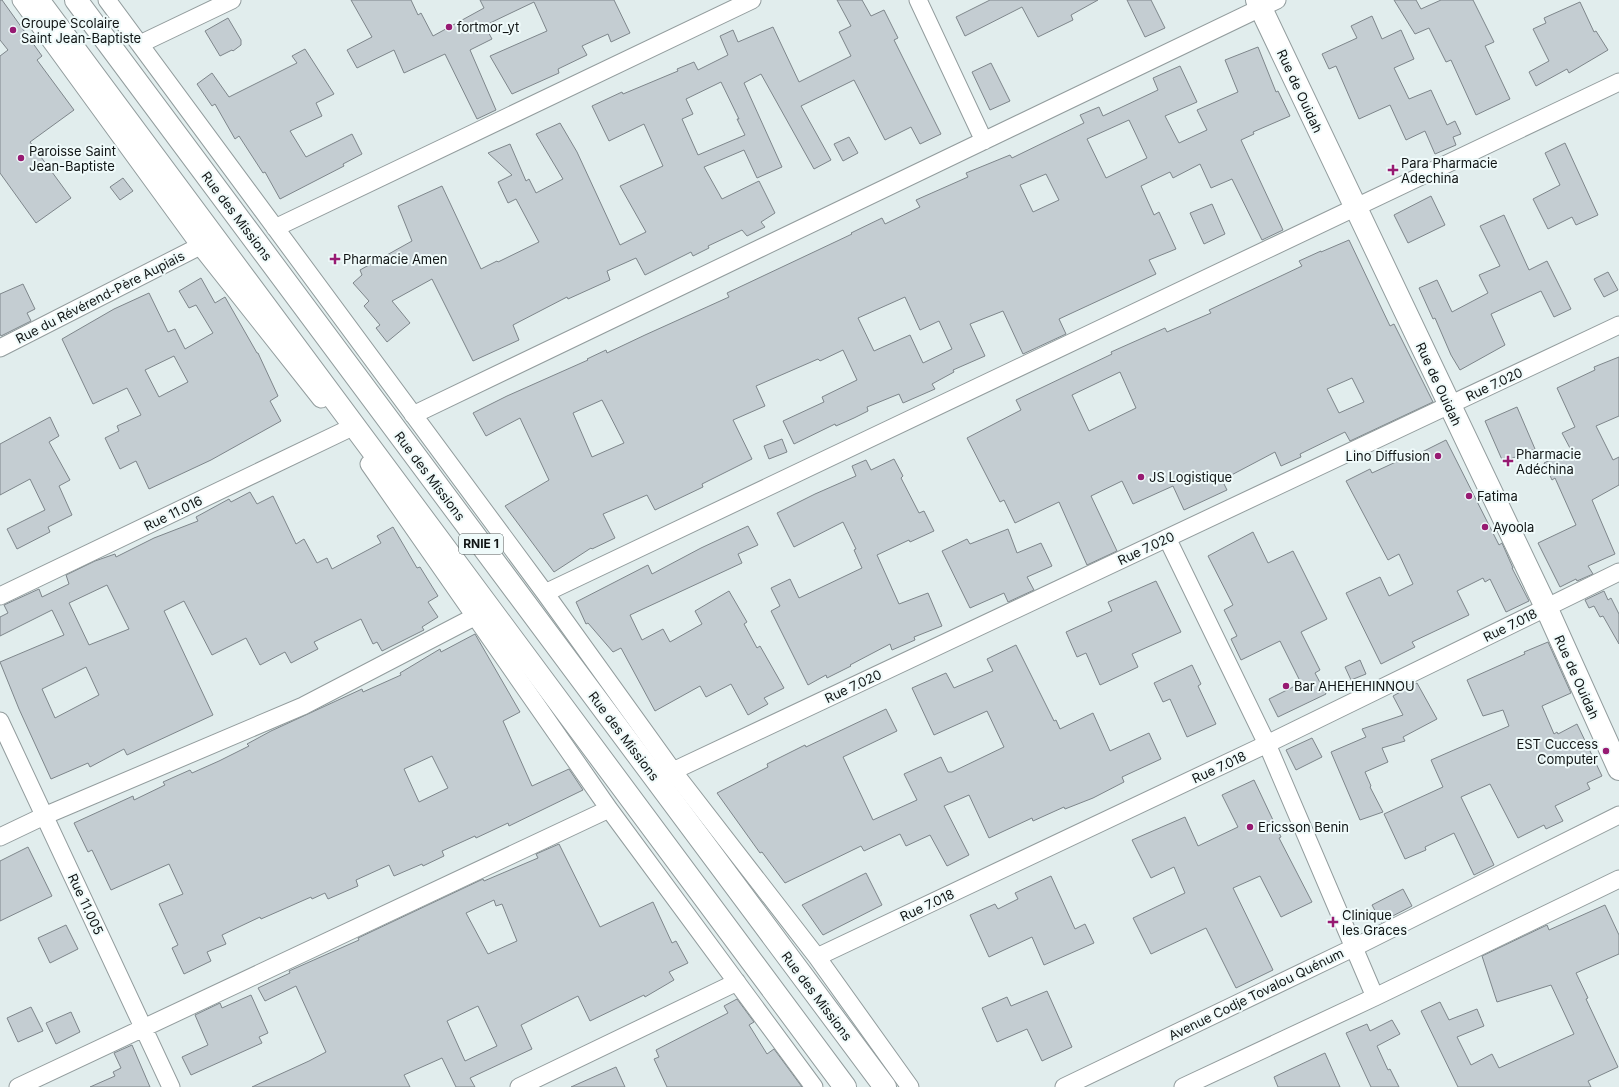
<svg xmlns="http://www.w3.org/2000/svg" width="1619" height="1087" viewBox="0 0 1619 1087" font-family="Inter,sans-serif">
<rect width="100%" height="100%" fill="#e1eded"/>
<path fill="#c4cdd2" stroke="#7e868b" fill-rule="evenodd" d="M0,0H2L42,56L37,60L74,110L30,142L71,198L36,223L0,173V56L8,50L0,40Z
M351,0H411L418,15L421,13L433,36L484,8L480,0H614L630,33L611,42L608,34L582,46L587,55L558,69L559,73L512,94L490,56L547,31L534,2L490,23L491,25L486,28L492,39L470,50L496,110L477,119L445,54L404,73L394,50L357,68L347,50L372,37Z
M837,0H862L871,16L884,10L898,38L894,40L941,134L920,144L911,127L885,140L854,80L801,106L831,160L814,169L761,74L744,83L782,167L757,178L744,150L704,167L722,199L759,181L775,213L761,222L765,227L747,236L742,230L708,246L709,248L693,256L691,252L645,275L636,258L607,271L610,280L568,299L567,297L513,325L519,340L473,361L432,279L392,301L410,323L387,342L376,328L380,325L364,306L369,301L353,283L362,275L360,270L412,241L398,206L442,186L481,269L497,261L498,262L539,242L516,199L508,203L498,182L512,175L488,153L510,144L526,181L529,179L536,193L563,179L536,134L560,123L577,152L620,245L646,232L620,186L663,166L644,124L609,141L592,106L622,92L623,94L678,71L677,69L694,62L698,70L728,55L720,36L733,30L738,42L773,27L799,82L851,56L839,32L851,26ZM721,82L739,119H737L745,135L698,155L682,119L693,114L686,99Z
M990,0H1098L1071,15L1073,20L1038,37L1022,7L965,36L956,17Z
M1127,0H1151L1165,28L1145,37Z
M1394,0H1416L1421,9L1441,0H1473L1494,42L1485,46L1510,99L1476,115L1451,60L1446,62L1429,28L1415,34Z
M1580,2L1594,32L1596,31L1608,50L1569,73L1567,69L1536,86L1529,72L1549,61L1533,29L1546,23L1544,18Z
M1372,16L1382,39L1401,30L1414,59L1394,68L1409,99L1431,90L1447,125L1455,121L1461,134L1453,137L1456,145L1435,154L1425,131L1406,140L1390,105L1359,119L1336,66L1329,69L1322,54L1357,38L1351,26Z
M228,18L241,40V45L233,51L232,50L220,56L205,31Z
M1258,47L1276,92L1278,91L1290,116L1253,132L1254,134L1241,140L1283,230L1262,240L1232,179L1211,188L1200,164L1173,178L1170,172L1141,186L1154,215L1159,212L1176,249L1149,260L1156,274L1059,319L1066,334L1023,354L1003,311L970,324L985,356L953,370L954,372L932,384L935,389L903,403L899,394L867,407L868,411L854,418L836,426L835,424L794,444L783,421L824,402L822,397L857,380L843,350L820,361L818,359L756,386L765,406L733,420L752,459L702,484L703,487L655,510L647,495L603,514L615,538L592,549L591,548L554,572L505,506L549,480L520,418L486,436L473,413L507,396L588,360L587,359L606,350L607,353L645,335L729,297L727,293L852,234L851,233L882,218L885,224L920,207L916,200L968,177L966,173L1010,155L1012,158L1084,123L1080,115L1099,107L1103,116L1158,90L1153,78L1180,66L1197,102L1165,116L1179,143L1207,130L1197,110L1238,92L1225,60ZM1129,120L1147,158L1106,178L1087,139ZM1046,174L1059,200L1033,212L1020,185ZM905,297L920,330L939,321L952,349L923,363L910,335L874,351L858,318ZM602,400L624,443L592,457L573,413Z
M305,49L334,94L316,103L322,116L290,131L306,157L352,134L362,154L343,164L344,166L280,199L265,172L263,173L239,136L235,139L215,104L212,106L197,84L212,73L229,97L297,63L292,56Z
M991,63L1010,101L990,110L972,72Z
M849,137L858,153L843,161L834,144Z
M1565,143L1598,215L1576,225L1572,217L1548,229L1533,199L1560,185L1545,153Z
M123,178L133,191L120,200L110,187Z
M1431,196L1445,225L1408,243L1394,215Z
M1212,204L1225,234L1204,244L1190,213Z
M1504,215L1529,270L1547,261L1571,309L1554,317L1541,291L1491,314L1505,345L1460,370L1451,355L1435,318L1433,319L1419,288L1437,280L1452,312L1488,293L1479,275L1500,266L1480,226Z
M1349,240L1390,326L1394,324L1433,402L1350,441L1345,432L1300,454L1301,457L1281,466L1275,452L1222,480L1227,490L1184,510L1173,486L1133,504L1122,481L1091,496L1117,551L1087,565L1059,502L1015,523L1004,500L1000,502L967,438L1021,410L1016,400L1112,354L1111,352L1165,328L1167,332L1211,313L1209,310L1302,266L1299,261L1321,251V252ZM1120,372L1136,408L1089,431L1072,395ZM1352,378L1364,402L1339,413L1327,389Z
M1608,272L1618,290L1604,297L1594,279Z
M201,278L215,303L225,297L257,353H258L278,396L270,401L281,421L211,460L149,489L136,461L120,469L105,438L119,431L117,426L141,415L127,388L93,404L62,339L114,309L149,293L168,332L175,329L185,349L213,333L196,305L189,308L179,291ZM174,356L188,382L159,397L145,370Z
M23,284L35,309L27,313L31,321L1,336L0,334V294Z
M1619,357V416L1596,426L1613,460L1619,457V485L1592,500L1615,554L1588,566L1593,574L1577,581L1576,579L1560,587L1538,543L1576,525L1555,478L1552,480L1544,463L1571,450L1562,433L1575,427L1557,388L1595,370L1594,367Z
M1517,407L1535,449L1503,462L1485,421Z
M50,417L59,436L49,442L70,480L59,486L72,515L48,527L50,532L17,549L7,529L45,510L30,479L0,495V444Z
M782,439L787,452L769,459L764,446Z
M1446,440L1499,545L1502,543L1513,568H1512L1529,601L1506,612L1490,579L1485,582L1483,578L1457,591L1469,615L1412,642L1415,647L1381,664L1346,593L1380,577L1389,596L1413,584L1399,554L1388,560L1346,481L1370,469L1372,473L1411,455L1412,457Z
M894,459L903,476L901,478L919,513L924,511L934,531L910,542L909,540L877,555L899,604L928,593L942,626L914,637L915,640L892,650L890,644L850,665L851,666L827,678L826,675L808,685L771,611L780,606L771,588L790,579L799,598L862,568L854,550L856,549L843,522L794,547L777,513L815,494L856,476L852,466L866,460L871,470Z
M250,492L257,504L273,496L296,544L304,539L317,563L327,558L332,569L381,543L377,536L393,527L417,568L420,567L438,596L428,602L438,617L422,627L424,630L382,651L377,642L373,644L361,619L314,642L318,649L291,663L285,652L260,665L246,638L212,655L184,601L164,611L213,715L127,755L124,749L90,767L88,763L51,779L19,709L0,662L64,635L52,610L0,636V617L8,613L4,605L39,589L42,597L69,584L66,575L95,561L115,554L116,557L154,538L198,521L196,517L229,499L231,502ZM107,585L129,629L89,645L69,603ZM86,667L99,695L55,718L42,689Z
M748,526L758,545L738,554L742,563L630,615L642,640L663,629L670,642L702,624L695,611L729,591L747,622L744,624L757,648L760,646L784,688L764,698L768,704L748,715L731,684L706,697L700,686L655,711L621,648L613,652L588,623L586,624L576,602L648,565L652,574L701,548Z
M1008,529L1017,553L1041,543L1052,566L1027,577L1034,590L1008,602L1004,593L970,608L942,551L967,539L970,544Z
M1253,532L1268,563L1293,551L1327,619L1301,632L1320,670L1315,673L1326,694L1278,717L1269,699L1301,683L1280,641L1241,660L1231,639L1237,636L1224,610L1233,605L1208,556Z
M1156,581L1181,632L1132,654L1138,667L1100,685L1086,653L1077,657L1066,632L1112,611L1108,602Z
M1604,591L1608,600L1611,598L1619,614V644L1603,616L1600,617L1594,606L1589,608L1585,600Z
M475,634L520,712L503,721L532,786L569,769L583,790L509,826L508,823L476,838L475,836L442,851L444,856L423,866L422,864L394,876L389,865L356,880L358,886L328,899L325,893L312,899L311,897L261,919L260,917L222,935L226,944L207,952L211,961L184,974L172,948L178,945L159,904L183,894L169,864L111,890L92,850L88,852L74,823L133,796L134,800L165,785L163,782L190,770L192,773L219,761L249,746L247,744L271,731L362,689L363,692L401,675L400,673L440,649L441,652ZM432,756L448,788L419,802L404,769Z
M1548,642L1571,693L1542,706L1554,734L1557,732L1558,734L1577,724L1602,776L1587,783L1590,789L1555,806L1563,821L1546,829L1544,825L1518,838L1490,784L1461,797L1494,865L1474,875L1454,833L1425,847L1426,850L1405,859L1384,814L1443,787L1431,760L1509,726L1503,710L1483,716L1467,680L1525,654L1524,652Z
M1016,645L1054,721L1056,720L1060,729L1093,713L1110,751L1149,733L1161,759L1122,777L1124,782L1093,798L1065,809L1064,807L1033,821L1032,818L989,838L969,795L944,806L969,855L947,866L930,835L906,846L900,834L864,851L861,846L785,883L762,852L760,853L717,793L768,767L767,764L805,745L806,747L886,709L897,731L843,757L873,820L917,800L904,774L941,757L948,772H952L1004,747L987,711L934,735L912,688L946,673L954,688L993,671L987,659Z
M1360,660L1366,674L1351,680L1345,667Z
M1192,665L1201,684L1198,686L1216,724L1187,737L1170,699L1163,702L1154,683Z
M1417,683L1437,719L1403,737L1405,741L1382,748L1388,762L1365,772L1371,786L1370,787L1383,812L1360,820L1331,752L1366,737L1362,729L1403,715L1393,696Z
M1312,738L1322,757L1296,770L1286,750Z
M1254,780L1281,837L1279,838L1312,902L1281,917L1260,876L1233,888L1273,970L1236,988L1206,928L1151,954L1133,918L1185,893L1174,867L1151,878L1132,840L1185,817L1198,846L1238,827L1222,795Z
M559,844L600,927L653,902L672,943L676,941L688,963L669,972L674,980L645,997L644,995L590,1021L578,996L521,1025L532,1049L470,1078L475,1087H456L442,1058L404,1075L410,1087H252L309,1061L326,1052L296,986L265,1001L258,988L290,973L289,971L359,940L358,938L483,879L484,881L538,858L536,854ZM494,900L496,906L502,904L517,941L488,954L466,913ZM478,1006L497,1046L465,1061L447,1021Z
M28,847L52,896L0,921V861Z
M866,873L882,905L823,935L802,905Z
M1051,876L1075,929L1085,924L1094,943L1044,965L1032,937L989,957L970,915L995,904L998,909L1018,899L1015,893Z
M1403,889L1412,906L1381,922L1372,905Z
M1605,905L1619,935V954L1576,973L1588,998L1586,999L1618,1067L1588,1081L1591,1087H1458L1421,1011L1440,1002L1449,1020L1477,1009L1484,1026L1457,1037L1471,1065L1492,1054L1499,1068L1574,1034L1551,985L1497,1002L1482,956L1547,925L1549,930Z
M66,925L78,949L50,963L38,938Z
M1047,991L1072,1047L1042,1061L1027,1029L997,1042L982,1008L1007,997L1011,1006Z
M251,995L268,1033L259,1037L262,1043L191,1075L182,1057L208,1045L195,1015L220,1003L222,1008Z
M737,999L754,1022L749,1025L767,1054L774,1049L802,1087H667L654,1059L659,1057L656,1050L728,1013L724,1006Z
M31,1007L43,1031L18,1042L7,1018Z
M71,1012L80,1032L56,1044L46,1023Z
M1392,1020L1400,1034L1377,1046L1388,1070L1390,1069L1399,1087H1371L1346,1033L1367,1024L1370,1031Z
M132,1045L150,1087H90L115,1076L113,1072L121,1068L114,1053Z
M1325,1053L1340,1087H1278L1274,1077Z
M616,1067L625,1087H571Z"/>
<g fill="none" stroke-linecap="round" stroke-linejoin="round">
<defs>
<path id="minor" d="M21,0L200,246L321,399
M107,0L545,593L673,771L817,957L910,1087
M918,0L984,141
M140,44L232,0
M275,228L752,0
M0,348L200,246
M413,415L1277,0
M369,464L609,809L814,1087
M1167,538L1267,744L1375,997
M545,593L1619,82
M0,596L346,430
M0,721L171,1087
M673,771L1619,325
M0,837L44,816L303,706L476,616
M817,957L1267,744L1619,572
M18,1087L609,809
M519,1087L737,982
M1064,1087L1355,947L1619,815
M1183,1087L1375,997L1619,879"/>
<path id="secondary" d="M1257,0L1546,607L1619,769"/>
<path id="trunk" d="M38,0L845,1087
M76,0L885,1087"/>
</defs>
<use href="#minor" stroke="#929c9d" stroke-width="19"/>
<use href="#secondary" stroke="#929c9d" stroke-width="24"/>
<use href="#trunk" stroke="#929c9d" stroke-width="24"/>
<use href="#minor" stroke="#fff" stroke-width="17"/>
<use href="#secondary" stroke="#fff" stroke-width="22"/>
<use href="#trunk" stroke="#fff" stroke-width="22"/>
</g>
<g fill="#971a72" stroke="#effafa" stroke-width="1.5">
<circle cx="449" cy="27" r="4"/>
<circle cx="13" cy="30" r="4"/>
<circle cx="21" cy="158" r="4"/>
<path d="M1391 164h4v4h4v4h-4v4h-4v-4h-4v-4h4z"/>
<path d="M333 253h4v4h4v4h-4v4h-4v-4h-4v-4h4z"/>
<circle cx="1438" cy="456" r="4"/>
<path d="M1506 455h4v4h4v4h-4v4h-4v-4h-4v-4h4z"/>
<circle cx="1141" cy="477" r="4"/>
<circle cx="1469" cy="496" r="4"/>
<circle cx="1485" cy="527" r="4"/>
<circle cx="1286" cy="686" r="4"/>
<circle cx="1606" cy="751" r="4"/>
<circle cx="1250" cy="827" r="4"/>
<path d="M1331 916h4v4h4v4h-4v4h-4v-4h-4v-4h4z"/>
</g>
<g text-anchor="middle" stroke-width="4" stroke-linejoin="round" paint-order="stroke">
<rect fill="#effafa" stroke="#535959" stroke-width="1" x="459" y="534" width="44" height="20" rx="3"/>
<g font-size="12" font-weight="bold" fill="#101414">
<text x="481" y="548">RNIE 1</text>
</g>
<g font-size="13" fill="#101414" stroke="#effafa" text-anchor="start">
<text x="21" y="28">Groupe Scolaire<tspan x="21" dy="15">Saint Jean-Baptiste</tspan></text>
<text x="457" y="32">fortmor_yt</text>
<text x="29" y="156">Paroisse Saint<tspan x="29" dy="15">Jean-Baptiste</tspan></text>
<text x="1401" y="168">Para Pharmacie<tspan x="1401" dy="15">Adechina</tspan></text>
<text x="343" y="264">Pharmacie Amen</text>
<text x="1516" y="459">Pharmacie<tspan x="1516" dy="15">Adéchina</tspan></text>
<text x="1430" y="461" text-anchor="end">Lino Diffusion</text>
<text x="1149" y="482">JS Logistique</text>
<text x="1477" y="501">Fatima</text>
<text x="1493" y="532">Ayoola</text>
<text x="1294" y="691">Bar AHEHEHINNOU</text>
<text x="1598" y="749" text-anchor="end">EST Cuccess<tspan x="1598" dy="15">Computer</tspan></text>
<text x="1258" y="832">Ericsson Benin</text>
<text x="1342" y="920">Clinique<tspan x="1342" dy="15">les Graces</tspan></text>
</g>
<g font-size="13" fill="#101414" stroke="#effafa">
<text transform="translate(1300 91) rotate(65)" y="5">Rue de Ouidah</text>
<text transform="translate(237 216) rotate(53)" y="5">Rue des Missions</text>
<text transform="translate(100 297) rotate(-27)" y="5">Rue du Révérend-Père Aupiais</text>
<text transform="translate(1439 384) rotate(65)" y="5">Rue de Ouidah</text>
<text transform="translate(1494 384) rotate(-25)" y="5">Rue 7.020</text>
<text transform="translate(430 476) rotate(53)" y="5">Rue des Missions</text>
<text transform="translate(173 513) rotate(-26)" y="5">Rue 11.016</text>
<text transform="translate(1146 548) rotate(-25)" y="5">Rue 7.020</text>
<text transform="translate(1510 625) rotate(-26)" y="5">Rue 7.018</text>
<text transform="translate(1577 677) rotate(66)" y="5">Rue de Ouidah</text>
<text transform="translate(853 686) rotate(-25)" y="5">Rue 7.020</text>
<text transform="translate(624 736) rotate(53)" y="5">Rue des Missions</text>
<text transform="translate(1219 767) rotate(-25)" y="5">Rue 7.018</text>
<text transform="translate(86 904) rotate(65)" y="5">Rue 11.005</text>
<text transform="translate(927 905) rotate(-25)" y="5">Rue 7.018</text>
<text transform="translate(1256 994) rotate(-26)" y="5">Avenue Codje Tovalou Quénum</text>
<text transform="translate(817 996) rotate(53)" y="5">Rue des Missions</text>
</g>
</g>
</svg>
